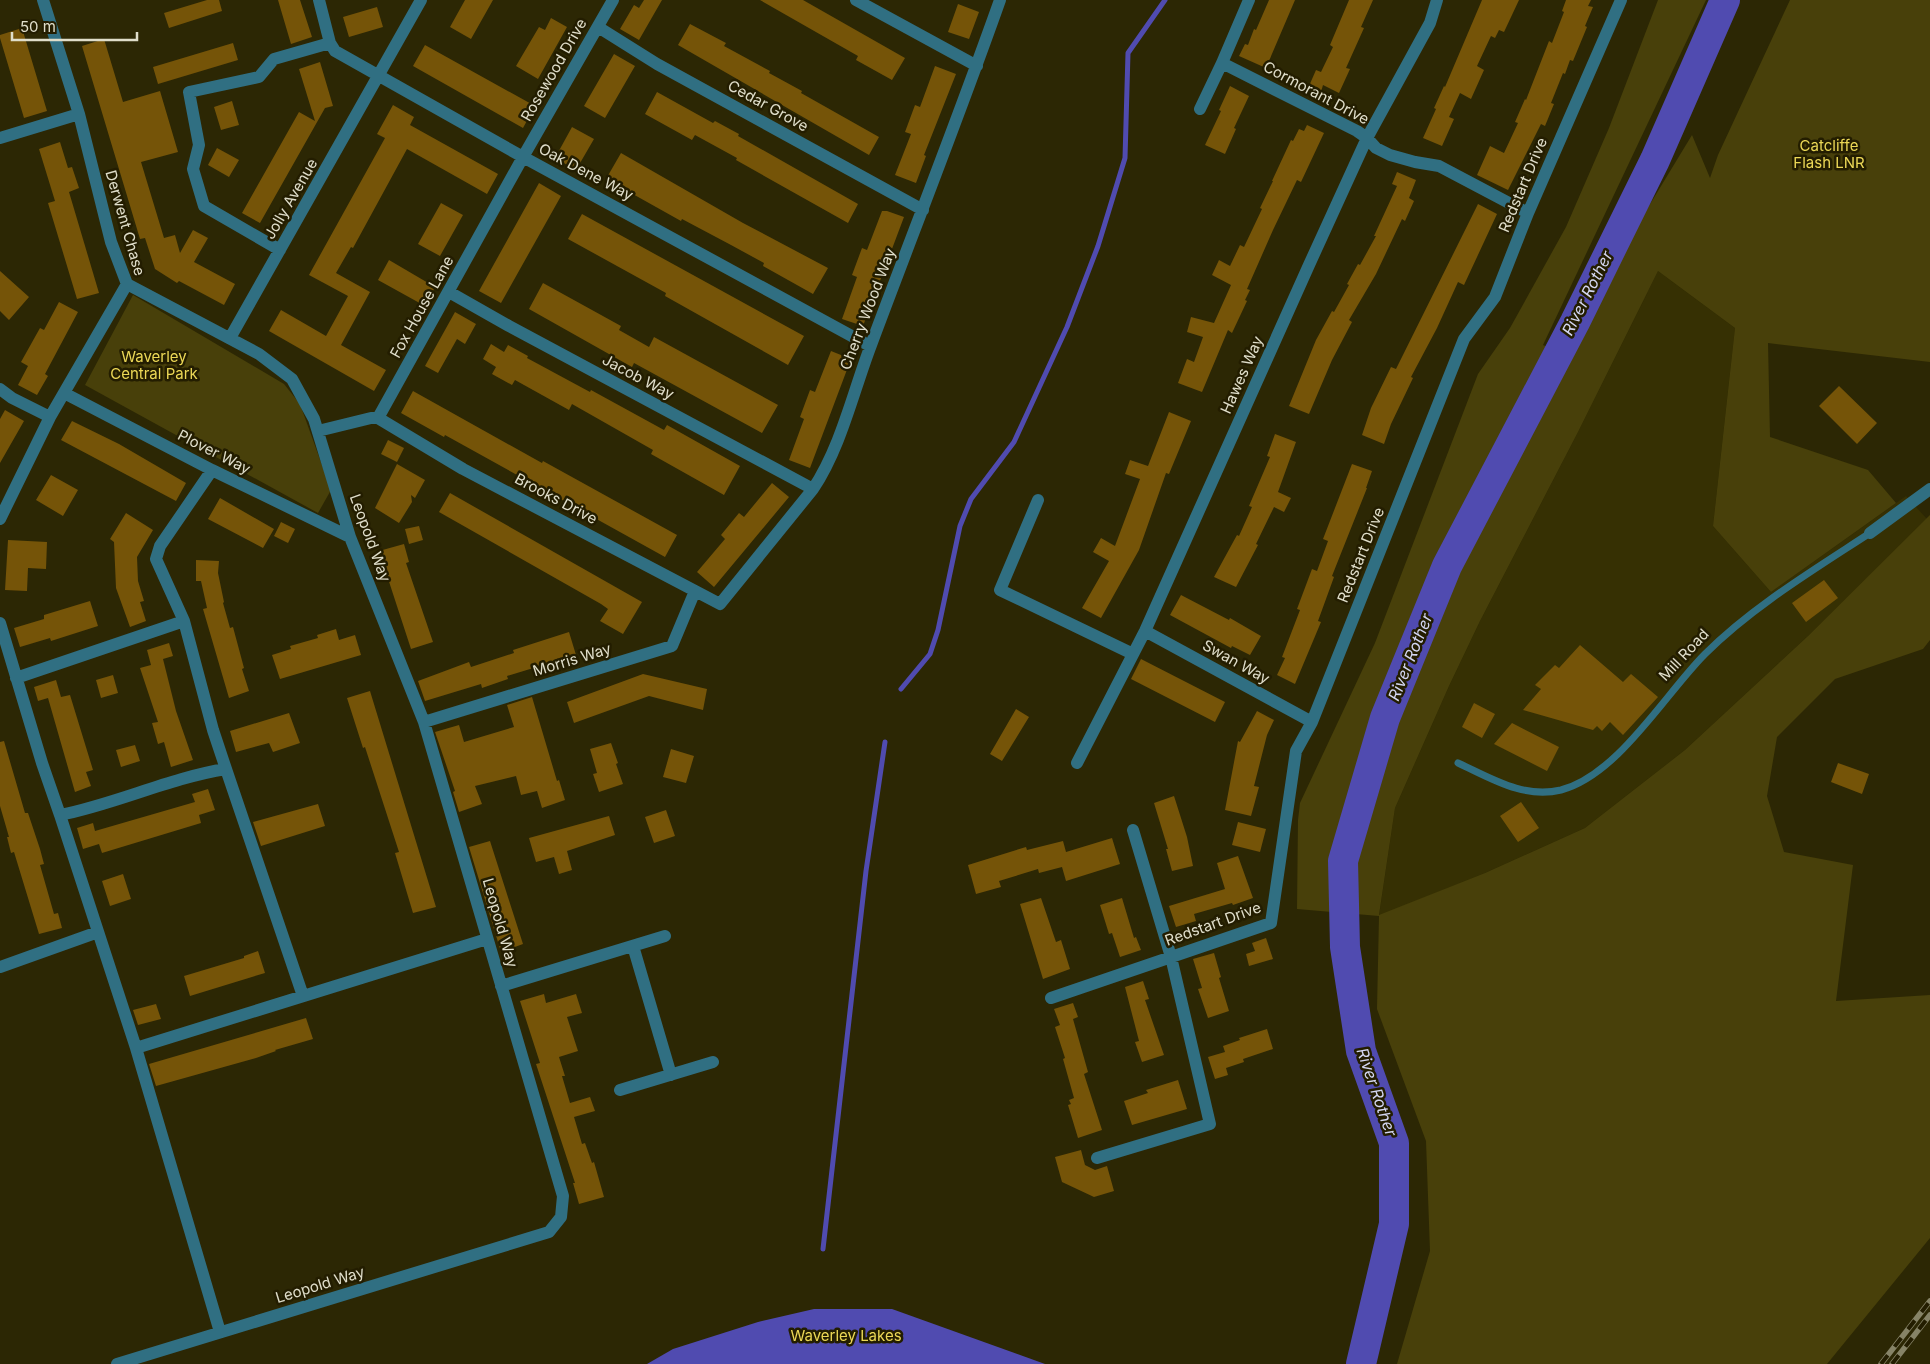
<svg xmlns="http://www.w3.org/2000/svg" width="1930" height="1364" viewBox="0 0 1930 1364" font-family="Inter,sans-serif">
<rect width="100%" height="100%" fill="#2c2704"/>
<path fill="#363003" d="M1658,271L1735,328L1713,526L1771,592L1906,496L1927,519L1808,636L1685,750L1585,828L1485,873L1379,916L1395,808L1449,686L1480,621L1578,432Z"/>
<path fill="#48400a" d="M1658,0H1706L1543,345L1572,358L1641,219L1692,135L1710,178L1718,155L1790,0H1930V362L1768,343L1770,437L1868,470L1896,503L1771,592L1713,526L1735,328L1658,271L1578,432L1480,621L1449,686L1395,808L1379,915L1485,873L1585,828L1685,750L1808,636L1930,515V640L1923,649L1835,679L1777,737L1767,796L1784,852L1853,865L1836,1001L1930,995V1238L1827,1364H1397L1430,1251L1426,1141L1377,1009L1379,916L1297,909L1298,820L1300,803L1375,643L1478,374L1510,328L1566,227L1609,128Z
M133,295L284,384L300,404L331,490L318,513L85,385Z"/>
<path fill="#504bb0" d="M814,1309H892L1045,1364H647L673,1349L758,1322Z"/>
<g fill="none" stroke-linecap="round" stroke-linejoin="round">
<path stroke="#504bb0" stroke-width="5" d="M901,689L930,654L938,630L960,526L971,499L1014,442L1067,327L1098,246L1125,158L1128,53L1165,0
M823,1249L866,871L885,742"/>
<path stroke="#504bb0" stroke-width="30" d="M1361,1364L1394,1224V1143L1361,1051L1345,947L1343,861L1385,718L1447,566L1575,322L1655,160L1725,0"/>
</g>
<path fill="#755408" d="M207,0H219L222,11L169,28L164,13Z
M278,0H300L312,37L291,44Z
M465,0H493L471,39L450,27Z
M644,0H662L639,40L620,29L634,5L639,8Z
M760,0H803L905,58L892,80L856,60L858,56Z
M1269,0H1295L1266,68L1239,56L1245,44L1248,45L1254,29L1256,30Z
M1349,0H1373L1361,27L1364,28L1346,68L1350,69L1339,93L1323,85L1321,92L1309,86L1316,70L1321,72L1333,47L1330,45Z
M1482,0H1519L1504,32L1499,30L1495,38L1491,36L1477,66L1484,70L1471,99L1460,93L1449,117L1454,119L1442,146L1423,138L1436,109L1434,108L1444,86L1445,87Z
M1566,0H1591L1588,6L1593,7L1585,26L1587,27L1573,61L1570,60L1565,74L1563,73L1551,103L1554,104L1545,126L1541,124L1508,190L1477,175L1490,146L1504,153L1518,123L1515,122L1525,99L1526,100L1549,41L1552,43L1564,12L1562,11Z
M958,4L979,12L969,39L948,32Z
M377,7L383,27L349,37L343,17Z
M551,18L567,27L538,79L516,66L539,27L545,30Z
M690,24L726,43L724,46L770,71L769,73L802,91L801,93L879,137L869,155L678,45Z
M22,28L47,111L24,118L0,38V35Z
M104,39L123,102L160,91L178,152L141,162L164,238L175,235L180,253L193,230L208,238L194,262L235,284L224,305L179,281L177,283L155,269L145,238L140,239L82,46Z
M233,43L238,60L158,84L153,67Z
M425,45L535,106L523,128L413,66Z
M614,54L635,66L605,118L584,106Z
M320,62L333,106L325,108L260,223L242,213L299,112L315,121L299,69Z
M935,66L956,74L924,155L926,156L916,183L895,175L911,134L905,132L915,105L920,107Z
M1230,86L1249,96L1234,128L1236,129L1225,154L1205,145L1221,111L1219,110Z
M657,92L713,123L715,121L739,134L738,136L858,204L848,223L736,160L737,158L695,135L692,140L645,114Z
M232,101L239,125L221,130L214,107Z
M393,105L414,117L410,125L498,174L487,194L407,149L353,248L351,247L336,273L370,292L341,345L386,370L374,391L269,331L281,310L326,336L348,296L309,275L385,138L377,134Z
M1307,125L1324,133L1301,182L1297,180L1273,230L1247,289L1250,290L1245,300L1247,301L1232,333L1228,330L1202,392L1178,383L1187,359L1194,362L1203,337L1187,332L1191,317L1214,323L1231,285L1212,275L1219,260L1230,266L1240,245L1244,247L1262,209L1260,208L1273,181H1272L1291,140L1293,141L1299,129L1304,131Z
M572,127L594,139L576,170L555,158Z
M60,142L68,168L72,167L79,188L69,192L99,293L77,299L48,203L55,201L39,149Z
M217,148L239,160L229,177L208,165Z
M621,153L743,223L828,268L813,294L763,266L764,263L731,245L682,219L681,221L606,179Z
M1397,172L1416,180L1409,198L1414,201L1405,221L1402,219L1376,274L1349,320L1352,322L1332,360L1309,414L1289,406L1316,340L1332,311L1334,312L1349,285L1347,284L1358,264L1360,265L1376,236H1374L1397,186L1392,184Z
M539,183L561,196L501,303L479,291Z
M441,203L463,215L440,256L418,244Z
M1478,204L1497,214L1464,285L1458,282L1437,328L1411,377L1413,378L1391,424L1384,444L1362,435L1371,408L1391,367L1396,369Z
M882,211H887L904,217L863,326L842,319L857,277L852,275L862,248L867,250Z
M582,214L804,336L788,365L665,296L666,293L568,239Z
M389,260L435,287L425,306L378,280Z
M0,271L29,297L9,320L0,311Z
M543,283L621,326L619,330L649,347L654,337L778,405L762,433L634,363L632,367L529,309Z
M59,302L78,312L45,374L48,376L37,395L18,385L28,366L21,362L40,328L44,330Z
M455,312L476,324L465,344L457,339L438,373L425,366Z
M491,344L504,352L508,345L528,356L527,358L590,392L591,390L664,430L667,425L740,466L724,495L651,454L653,450L572,404L569,410L515,380L512,385L492,374L496,367L483,359Z
M831,351L851,359L810,468L789,460L804,419L800,417L810,390L815,392Z
M1839,386L1877,423L1857,444L1819,406Z
M413,391L506,443L542,463L543,461L677,535L665,557L445,435L444,437L401,413Z
M5,410L24,421L0,463V419Z
M1169,412L1191,421L1169,474L1166,473L1139,550L1101,618L1082,608L1109,561L1093,552L1101,538L1115,546L1140,479L1125,474L1130,460L1148,466Z
M72,421L119,444L186,483L176,501L61,440Z
M1275,434L1296,442L1278,492L1291,498L1284,512L1274,507L1256,544L1258,545L1236,587L1214,577L1237,535L1239,536L1252,507L1249,506L1270,457L1267,456Z
M388,440L404,448L397,462L381,454Z
M397,464L425,480L415,498L411,495L412,502L399,523L375,508Z
M1352,464L1372,471L1366,488H1367L1332,576L1334,577L1318,621L1321,622L1295,684L1277,675L1285,658L1282,657L1300,610L1297,609L1312,569L1317,571L1328,541L1323,539Z
M51,475L78,490L63,516L36,500Z
M772,483L789,497L714,587L697,572L725,539L721,535L739,513L744,517Z
M450,493L642,602L623,634L600,621L608,609L601,604L439,512Z
M220,498L274,529L263,548L208,519Z
M126,513L153,530L137,557L138,581L144,601L140,602L146,621L130,627L116,588L114,542L110,539Z
M281,522L295,529L288,543L274,536Z
M419,526L423,540L409,544L405,529Z
M8,540L47,542L46,569L28,568L27,591L5,590Z
M404,544L409,562L406,563L433,642L411,649L379,551Z
M196,560L219,561L218,573L224,602L223,603L230,628L233,627L244,668L242,669L249,691L229,698L203,609L207,608L201,581H196Z
M1824,580L1838,598L1806,622L1792,603Z
M1181,595L1229,620L1230,618L1261,636L1250,655L1232,646L1231,648L1170,615Z
M90,601L98,626L51,641L50,638L20,647L14,628L44,619V615Z
M336,629L339,640L355,635L361,655L280,679L272,655L291,649L290,646L318,638L317,635Z
M569,632L576,655L507,676L508,679L482,688L481,684L425,701L418,681L469,662L471,667L514,653L513,650Z
M169,643L173,656L163,659L176,711L193,760L171,767L164,742L158,744L152,723L158,722L140,668L151,665L147,650Z
M1580,645L1623,682L1631,674L1658,697L1623,735L1610,722L1602,731L1597,726L1593,730L1523,710L1541,689L1535,685L1555,665L1559,668Z
M1141,659L1225,702L1215,722L1131,679Z
M643,674L707,689L703,710L649,696L574,723L567,702Z
M113,675L118,693L101,698L96,680Z
M56,680L61,697L70,695L93,770L86,772L91,786L75,792L48,698L38,701L34,687Z
M370,691L436,907L413,913L395,853L399,852L365,747L363,748L347,698Z
M532,697L557,781L559,780L565,800L542,808L537,791L521,795L516,776L475,786L482,804L459,812L453,792L455,791L435,732L459,725L464,742L514,727L507,705Z
M1474,703L1495,714L1482,738L1462,727Z
M1016,709L1029,717L1002,761L990,754Z
M1257,711L1274,720L1267,735L1254,786L1259,787L1251,816L1225,810L1238,741L1240,742Z
M289,713L300,743L273,752L269,743L236,752L230,731Z
M1512,723L1559,747L1547,771L1494,744Z
M4,741L25,813H28L40,849L44,864L40,865L54,914L58,913L62,928L39,934L14,852L11,853L7,837H9L0,806V742Z
M611,743L618,763L616,764L623,784L599,792L593,774L597,773L590,749Z
M135,745L140,761L121,767L116,750Z
M671,749L694,756L686,783L663,777Z
M1838,763L1869,774L1862,794L1831,782Z
M208,789L215,810L199,815L201,823L102,853L99,844L83,849L77,828L93,823L95,831L195,802L192,794Z
M1174,796L1187,837L1193,866L1172,871L1166,849H1168L1154,803Z
M1521,802L1539,828L1518,842L1500,816Z
M318,804L325,826L261,846L253,822Z
M666,810L675,836L654,843L645,817Z
M609,816L615,835L567,851L572,870L559,874L554,857L536,862L529,838Z
M1238,822L1266,829L1260,852L1232,845Z
M1112,838L1120,864L1066,881L1062,867L1039,873L1038,869L999,881L1001,887L976,894L968,865L1026,847L1027,850L1063,841L1066,852Z
M490,841L523,944L501,952L469,847Z
M1238,856L1253,898L1233,905L1232,903L1194,914L1196,921L1176,927L1169,906L1225,889L1217,863Z
M123,874L131,899L110,906L102,881Z
M1041,898L1056,942L1061,940L1070,969L1043,979L1020,904Z
M1122,898L1134,938L1136,937L1141,950L1120,957L1112,933L1109,934L1100,905Z
M1266,938L1273,959L1249,966L1246,954L1255,951L1252,943Z
M258,951L265,973L190,996L184,976L244,958V956Z
M1214,953L1221,977L1219,978L1229,1011L1208,1018L1198,989L1202,988L1193,959Z
M1143,981L1149,999L1145,1000L1164,1055L1142,1062L1135,1042L1139,1041L1125,987Z
M544,994L546,1003L576,994L582,1013L567,1017L578,1051L559,1057L565,1076H562L570,1103L590,1097L595,1111L574,1117L582,1144L585,1143L592,1163L594,1162L604,1197L579,1204L573,1183H575L536,1064L540,1063L520,1001Z
M1073,1003L1078,1017L1073,1019L1088,1072L1084,1074L1102,1130L1078,1138L1068,1105L1071,1104L1069,1100L1074,1098L1063,1059L1065,1058L1055,1027L1060,1025L1054,1009Z
M156,1004L161,1019L138,1025L133,1010Z
M306,1018L313,1039L275,1050L276,1051L256,1058L156,1086L149,1064Z
M1267,1029L1273,1049L1243,1059L1244,1062L1226,1068L1228,1075L1215,1079L1208,1057L1225,1052L1223,1046L1240,1040L1239,1038Z
M1178,1080L1187,1109L1132,1125L1124,1101L1148,1093L1146,1090Z
M1081,1150L1085,1165L1095,1170L1107,1166L1114,1191L1094,1197L1062,1182L1055,1157Z"/>
<g fill="none" stroke-linecap="round" stroke-linejoin="round">
<path stroke="#306f82" stroke-width="7" d="M1458,763C1491,778 1523,799 1561,790C1618,775 1665,694 1705,654C1752,607 1815,569 1870,533"/>
<path stroke="#306f82" stroke-width="12" d="M319,0L330,43L335,51L523,157L870,346
M856,0L977,66
M598,27L657,64L923,210
M1222,63L1357,131L1367,138L1376,148L1390,155L1415,162L1439,166L1528,213
M1200,109L1222,63L1249,0
M0,138L79,114
M280,250L204,206L193,169L199,145L189,92L259,77L274,59L330,43
M449,292L509,326L813,489
M230,338L421,0
M0,389L12,398L50,417
M64,393L212,470L350,537
M378,418L463,469L720,604L813,489C841,447 853,392 871,345C914,230 959,116 1000,0
M318,431L371,418H378L523,157L613,0
M1038,500L1000,590L1133,654
M0,519L50,417L127,284L111,242L79,114L43,0
M1870,533L1930,489
M0,623L42,763L60,815C116,804 169,778 226,769L213,730L184,621L156,559L160,546L212,470
M1145,631L1312,722
M16,678L184,621
M424,722L672,646L695,591
M1077,763L1145,631L1309,265L1367,138L1430,23L1437,0
M226,769L303,996
M60,815L136,1048L220,1332
M633,946L671,1075
M0,967L98,932
M501,986L665,936
M1051,998L1271,923L1296,751L1312,722L1464,339L1495,297L1528,213L1621,0
M136,1048L487,939
M620,1090L713,1062
M1097,1158L1210,1124L1171,957L1133,830
M117,1364L549,1232L561,1217L563,1196L424,722L350,537L314,419L292,379L259,354L127,284"/>
<defs>
<path id="rail" d="M1881,1364L1930,1301
M1892,1364L1930,1315"/>
</defs>
<use href="#rail" stroke="#868367" stroke-width="5.5"/>
<use href="#rail" stroke="#231d00" stroke-width="4" stroke-dasharray="11" stroke-linecap="butt"/>
</g>
<g text-anchor="middle" stroke-width="5" stroke-linejoin="round" paint-order="stroke">
<g font-size="15" fill="#e0deca" stroke="#231d00">
<text transform="translate(554 70) rotate(-60)" y="5">Rosewood Drive</text>
<text transform="translate(1316 93) rotate(28)" y="5">Cormorant Drive</text>
<text transform="translate(768 106) rotate(29)" y="5">Cedar Grove</text>
<text transform="translate(586 172) rotate(28)" y="5">Oak Dene Way</text>
<text transform="translate(1523 185) rotate(-67)" y="5">Redstart Drive</text>
<text transform="translate(291 199) rotate(-60)" y="5">Jolly Avenue</text>
<text transform="translate(125 223) rotate(74)" y="5">Derwent Chase</text>
<text transform="translate(422 307) rotate(-61)" y="5">Fox House Lane</text>
<text transform="translate(868 309) rotate(-69)" y="5">Cherry Wood Way</text>
<text transform="translate(1242 375) rotate(-66)" y="5">Hawes Way</text>
<text transform="translate(638 377) rotate(28)" y="5">Jacob Way</text>
<text transform="translate(214 452) rotate(27)" y="5">Plover Way</text>
<text transform="translate(556 499) rotate(28)" y="5">Brooks Drive</text>
<text transform="translate(370 538) rotate(70)" y="5">Leopold Way</text>
<text transform="translate(1361 555) rotate(-68)" y="5">Redstart Drive</text>
<text transform="translate(1684 655) rotate(-47)" y="5">Mill Road</text>
<text transform="translate(572 660) rotate(-17)" y="5">Morris Way</text>
<text transform="translate(1236 662) rotate(29)" y="5">Swan Way</text>
<text transform="translate(500 923) rotate(74)" y="5">Leopold Way</text>
<text transform="translate(1213 924) rotate(-20)" y="5">Redstart Drive</text>
<text transform="translate(320 1285) rotate(-17)" y="5">Leopold Way</text>
</g>
<g font-size="15" fill="#ecd856" stroke="#231d00">
<text x="1829" y="151">Catcliffe<tspan x="1829" dy="17">Flash LNR</tspan></text>
<text x="154" y="362">Waverley<tspan x="154" dy="17">Central Park</tspan></text>
<text x="846" y="1341">Waverley Lakes</text>
</g>
<g font-size="16" font-style="italic" fill="#d3d6f1" stroke="#231d00">
<text transform="translate(1587 293) rotate(-63)" y="6">River Rother</text>
<text transform="translate(1410 657) rotate(-68)" y="6">River Rother</text>
<text transform="translate(1377 1092) rotate(71)" y="6">River Rother</text>
</g>
</g>
<path d="M12 32v8h125v-8" fill="none" stroke="#e0deca" stroke-width="2.5"/>
<text x="20" y="32" font-size="15" fill="#e0deca" stroke="#231d00" stroke-width="4" paint-order="stroke">50 m</text>
</svg>
